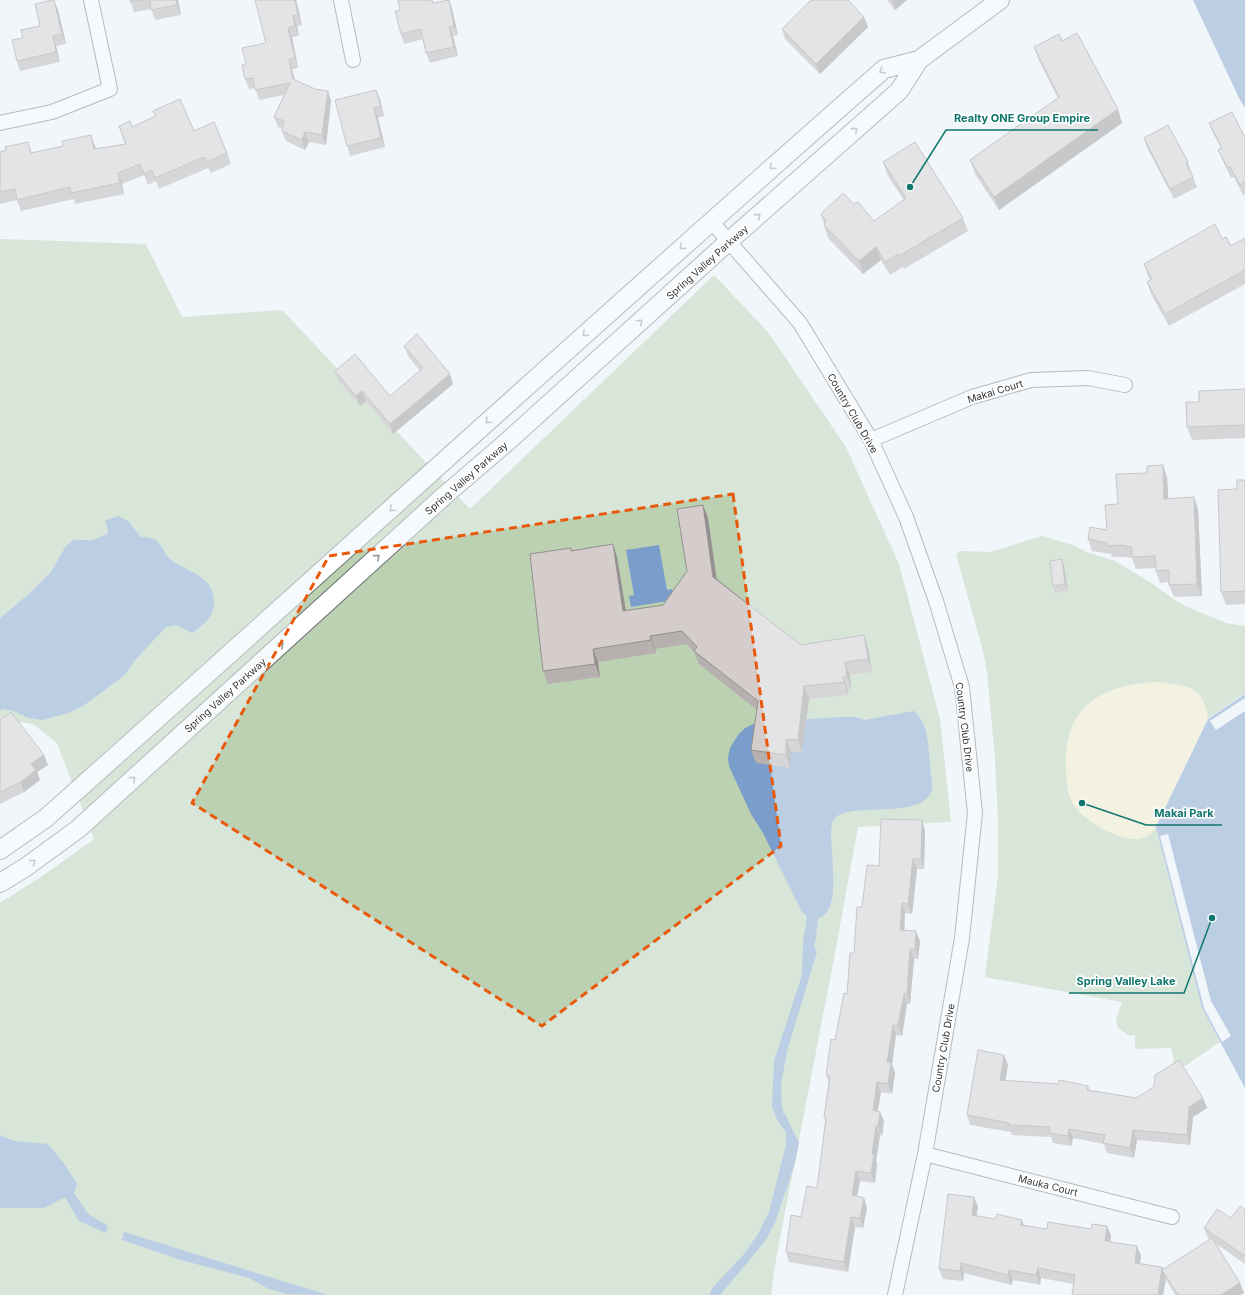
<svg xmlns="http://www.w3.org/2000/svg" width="1245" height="1295" viewBox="0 0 1245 1295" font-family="Inter,sans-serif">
<rect width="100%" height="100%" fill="#f0f5f9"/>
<path fill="#bbd1b2" d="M0,239L146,244L182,317L282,310L470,509L714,275L768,332L846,447L899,564L940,719L951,822L858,827L835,953L776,1259L771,1295H0V903L38,879L94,839L57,743L33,724L1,719H0Z
M1042,536L1073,545L1087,552L1115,561L1151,583L1175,600L1187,607L1226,623L1245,626V693L1207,719L1156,827L1202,1008L1220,1042L1176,1072L1171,1048L1135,1049V1035H1128L1118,1028L1116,1019L1122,1002L985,977L998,875V818L995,758L987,672L983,651L956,554L960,551L990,552Z"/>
<path fill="#f5ebc5" d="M1158,682C1185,685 1205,686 1208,719L1153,832C1148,836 1142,840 1134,839C1114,838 1079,819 1071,800C1066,788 1066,774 1066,761C1066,703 1106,684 1158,682Z"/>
<path fill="#7b9dcb" d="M1193,0H1245V108L1239,98Z
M118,516L128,521L141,537C153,538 157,538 163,549C165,552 166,555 168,557C184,573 214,573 214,602C214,617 204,624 193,633L176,625L166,627L135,660L125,675L83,706L68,713L42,720L28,718L14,711L3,709L0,711V618L29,594L51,572L66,546L74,540H93L107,534L108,529L105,521Z
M659,545L667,590L672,589L674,600L631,607L629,596L634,595L626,550Z
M1245,694V1088L1202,1008L1156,827L1208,719Z
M914,711C916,713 918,715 920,718C928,728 929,752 930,765C930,773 934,784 931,792C917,823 838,797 832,824C827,844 845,912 818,918L816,937L814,946L817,952L787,1051L781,1085L782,1108L799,1143L795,1163L775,1223L765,1241L748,1262L720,1295H709L713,1287L744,1254L758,1234L769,1212L786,1145V1132L778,1122L772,1107L774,1061L802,975L803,942L807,916L802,912L763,833L751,814L733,775L729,766L728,758L730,748L738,735L745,728L758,722L842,717H856L864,720Z
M0,1135L14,1141L48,1144L65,1165L77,1184L74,1193L88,1214L108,1226L106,1233L79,1221L65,1197L44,1208H0Z
M124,1232L328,1295L286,1294L269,1289L249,1278L181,1260L122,1240Z"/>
<path fill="#f0f5f9" d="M1245,698V711L1216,730L1210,721Z
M1168,834L1211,1001L1231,1036L1222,1042L1204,1008L1160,836Z"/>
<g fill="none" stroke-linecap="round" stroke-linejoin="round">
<defs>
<path id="minor" d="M341,0L353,60
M0,123L52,112L110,89L91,0
M711,221L800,323L871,440L906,517L936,601L962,687L975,813L962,938L925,1154L895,1295
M871,440L972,397L1031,380L1088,378L1125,385
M925,1154L1172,1217"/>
<path id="tertiary" d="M0,850L46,818C326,569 602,316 884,69L919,60
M0,883L26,867L78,829L444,496L508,441L728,242L899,91L919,60L1000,0"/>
</defs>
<use href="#minor" stroke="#6f7377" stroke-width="16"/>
<use href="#tertiary" stroke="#6f7377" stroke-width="20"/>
<use href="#minor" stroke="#fff" stroke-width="14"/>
<use href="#tertiary" stroke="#fff" stroke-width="18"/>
</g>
<path fill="#b6b0af" d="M130,0H178L181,15L155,20L151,9L134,12Z
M296,0L302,25L297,26L299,36L292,37L298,68L292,69L295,80L331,101L326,145L309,142L305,150L286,141L282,131L283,129L278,127L274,117L284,95L259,100L255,88L249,89L245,79L246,64L266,43Z
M398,0H433V3L449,0L452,9L458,35L453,36L458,56L430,63L426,53L423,39L404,44L401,34L400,10Z
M887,0H907L895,10Z
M58,10L66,44L56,46L60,62L20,71L17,61L23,38L40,26Z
M868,27L820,74L785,39L782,29Z
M1062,41L1122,123L999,210L975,174L970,160L1058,98L1039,61L1034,47Z
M376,90L380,99L384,116L378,118L385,147L350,156L347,146Z
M153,111L194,131L227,153L231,164L211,173L208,168L159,189L156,181L148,185L144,175L122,184L124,194L75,204L74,199L21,211L17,200L0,204V152L6,150L28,142L32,153L63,146L91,135L96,149L125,144L119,126L132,127L155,116Z
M1209,123L1244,136L1245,135V194L1243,195L1234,177L1231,178L1222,159L1218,150L1221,148L1213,133Z
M1144,138L1188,162L1191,172L1197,187L1174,199L1147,148Z
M883,162L963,218L968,231L904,269L903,267L890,275L881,260L863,274L828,238L824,225V224L821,214L854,204L874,221L904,200L888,176Z
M1245,238V284L1169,326L1151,294L1147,282L1150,280L1148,276L1144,264L1222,239L1231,246Z
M404,346L453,384L393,434L366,401L360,406L339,381L335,371L390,396L420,371L408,356Z
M1245,389V438L1192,440L1187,427L1199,402Z
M1167,477L1168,498L1198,509L1202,596L1174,597L1169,585V582L1160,583L1156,571V568L1136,569L1132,558L1124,557H1112L1111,554L1092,551L1088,539L1107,530L1118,504Z
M1245,480V604L1226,605L1221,592L1237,489Z
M703,505L708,518L717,579L801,645L864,635L868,648L872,672L850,675L851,689L848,690V695L809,699L802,753L791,752L790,768L756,763L751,750L757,710L699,664L694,652L687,644L655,649L656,653L598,662L600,677L548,684L543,671L571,548L572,551L613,544L617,557L626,611L663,605L687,571Z
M1064,566L1068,591L1055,593L1053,586Z
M0,720L48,765L37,772L40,780L24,792L0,804Z
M922,820L925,830L924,869H917L912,914L905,913L904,930L920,941L918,959H914L910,1004H907L902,1036L896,1035L892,1065L895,1073L892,1094L881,1092L878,1111L884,1121L882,1136L880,1135L876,1161L877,1164L875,1183L860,1181L857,1196L867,1208L863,1228L855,1227L848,1272L789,1262L786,1252L801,1217L817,1188L826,1123L824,1117L829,1083L826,1075L847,994L862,907L879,866Z
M1008,1065L1005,1081L1088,1086L1090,1090L1136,1098H1203L1207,1108L1193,1117L1190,1145L1137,1140L1134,1158L1107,1153L1104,1144L1073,1138L1071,1146L1053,1143L1051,1137L1012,1135L1011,1132L970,1125L967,1115Z
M974,1197L978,1207L976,1216L1047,1229H1091L1107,1226L1111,1236L1110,1242L1141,1256L1140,1264L1162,1267L1163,1269L1210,1240L1208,1238L1204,1228L1231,1218L1245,1209V1264L1215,1243L1244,1293L1240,1295H1175L1166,1279L1163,1295H1073L1074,1284L1041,1278L1040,1285L1013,1280L1011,1285L964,1273L963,1281L943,1279L939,1269Z"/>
<path fill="#94908f" d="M54,0L58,10L66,44L62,34Z
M176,0H178L181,15L177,5Z
M295,0H296L302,25L298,15Z
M449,0L452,9L458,35L454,26Z
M892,0H907L895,10Z
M293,16L297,26L299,36L295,26Z
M864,17L868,27L820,74L816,64Z
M449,27L453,36L458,56L454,47Z
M288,28L292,37L298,68L295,58Z
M53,36L56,46L60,62L56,52Z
M289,59L292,69L297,89L293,79Z
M376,90L380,99L384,116L381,106Z
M328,91L331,101L326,145L322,135Z
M374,108L378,118L385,147L381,138Z
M1118,109L1122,123L999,210L994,197Z
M305,132L309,142L305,150L302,140Z
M91,135L95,146L98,160L94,149Z
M118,173L122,184L124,194L120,183Z
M876,247L881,260L863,274L859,261Z
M450,374L453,384L393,434L390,424Z
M362,391L366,401L360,406L356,396Z
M1163,465L1167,477L1169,510L1164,499Z
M1194,497L1198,509L1202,596L1197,584Z
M703,505L708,518L718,590L713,577Z
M613,544L617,557L628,624L623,611Z
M1062,559L1064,566L1068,591L1065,584Z
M864,635L868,648L872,672L868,659Z
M650,636L655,649L656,653L651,640Z
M593,649L598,662L600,677L595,664Z
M845,662L850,675L851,689L847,676Z
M843,677L848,690V695L844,682Z
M804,686L809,699L802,753L798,740Z
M786,739L791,752L790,768L786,755Z
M44,755L48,765L37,772L40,780L24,792L21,782L31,764Z
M922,820L925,830L924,869L921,859Z
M913,859L917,869L912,914L908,904Z
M902,903L905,913L904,940L900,930Z
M916,931L920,941L918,959L915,949Z
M910,949L914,959L910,1004L907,994Z
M904,994L907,1004L902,1036L898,1026Z
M893,1025L896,1035L892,1065L895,1073L892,1094L888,1084L887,1062Z
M1004,1055L1008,1065L1004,1090L1000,1080Z
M877,1082L881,1092L876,1120L873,1110Z
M1203,1098L1207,1108L1193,1117L1190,1145L1187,1135L1189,1107Z
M880,1112L884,1121L882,1136L878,1126Z
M876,1126L880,1135L876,1161L877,1164L875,1183L871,1173L872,1154Z
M1069,1129L1073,1138L1071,1146L1068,1136Z
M1133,1130L1137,1140L1134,1158L1130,1148Z
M856,1171L860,1181L855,1205L852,1195Z
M974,1197L978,1207L975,1225L972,1215Z
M864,1198L867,1208L863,1228L860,1218Z
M851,1217L855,1227L848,1272L844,1262Z
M1022,1220L1025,1230L1020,1225Z
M1107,1226L1111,1236L1109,1251L1105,1241Z
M1137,1246L1141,1256L1138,1273L1135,1263Z
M961,1263L964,1273L963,1281L960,1271Z
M1162,1267L1165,1274L1162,1270L1166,1279L1163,1295H1158Z
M1038,1268L1041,1278L1040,1285L1036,1275Z
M1009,1270L1013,1280L1011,1285L1008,1275Z
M1240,1283L1244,1293L1240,1295H1221Z"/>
<path fill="#d4cdcc" stroke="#94908f" d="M53,0H54L62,34L53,36L56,52L17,61L12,40L23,38L21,30L40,26L35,4Z
M130,0H142L130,2Z
M150,0H176L177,5L151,10Z
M255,0H295L298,15L293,16L295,26L288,28L295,58L289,59L293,79L315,89L328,91L322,135L305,132L302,140L282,131L284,121L274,117L290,83L255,90L253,78L245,79L242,65L246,64L242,48L266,43Z
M398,0H432V3L449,0L454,26L449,27L454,47L426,53L421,29L401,34L395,11L400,10Z
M811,0H848L864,17L816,64L782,29Z
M1077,33L1118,109L994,197L970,160L1059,97L1034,47L1059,34L1062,41Z
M376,90L381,106L374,108L381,138L347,146L335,100Z
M180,99L194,131L214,122L227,153L207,162L204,157L155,178L152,170L144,174L140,164L118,173L120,183L71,193L70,187L17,200L15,189L0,192V152L6,150L5,147L28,142L31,153L63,146L62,141L91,135L94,149L126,144L119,126L130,121L132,127L156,116L153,111Z
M1232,112L1244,136L1245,135V182L1240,185L1230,167L1228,168L1218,150L1222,148L1209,123Z
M1168,125L1188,162L1186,163L1193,177L1170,189L1144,138Z
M915,142L963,218L899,256L898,254L885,262L876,247L859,261L824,225L826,221L821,214L843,193L854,204L858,202L874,221L906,198L883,162Z
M1215,224L1222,239L1226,237L1231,246L1245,238V270L1165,314L1147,282L1152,279L1144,264Z
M417,334L450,374L390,424L362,391L356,396L335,371L355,354L390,396L423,368L404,346Z
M1245,389V425L1187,427L1186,402H1199V391Z
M1163,465L1164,499L1194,497L1197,584L1169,585V570L1156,571L1155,556L1132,557V547L1120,545L1107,546V543L1088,539L1090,527L1107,530L1105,505L1118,504L1116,474L1147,473V466Z
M1237,480H1245V591L1221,592L1218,490L1237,489Z
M703,505L713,577L801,645L864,635L868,659L845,662L847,676L843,677L844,682L804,686L798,740L786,739V755L751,750L758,701L694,651L697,647L682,631L650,636L651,640L593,649L595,664L543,671L530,554L571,548V551L613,544L623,611L663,605L687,571L677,509Z
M1062,559L1065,584L1053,586L1050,561Z
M11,712L44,755L31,764L36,770L21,782L0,792V720Z
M881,819L922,820L921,859H913L908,904L902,903L900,930L916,931L915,949H910L907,994H904L898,1026L893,1025L887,1062L891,1063L888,1084L877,1082L873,1110L880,1112L878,1126H876L872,1154L874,1155L871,1173L856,1171L852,1195L864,1198L860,1218L851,1217L844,1262L786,1252L791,1215L801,1217L807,1186L817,1188L826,1118L824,1117L830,1076L826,1075L831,1039L835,1040L844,993L847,994L850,953H854L857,907H862L867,865L879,866Z
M978,1050L1004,1055L1000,1080L1058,1084L1059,1080L1088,1086L1087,1090L1136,1098L1154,1087L1155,1075L1179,1060L1203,1098L1189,1107L1187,1135L1133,1130L1130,1148L1103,1143L1105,1135L1069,1129L1068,1136L1050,1133V1127L1009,1125V1123L967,1115Z
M948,1194L974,1197L972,1215L995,1219L997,1214L1022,1220L1020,1225L1047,1229L1048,1222L1091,1229L1092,1224L1107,1226L1105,1241L1137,1246L1135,1263L1162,1267L1158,1295H1072L1075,1275L1038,1268L1036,1275L1009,1270L1008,1275L961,1263L960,1271L939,1269Z
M1240,1206L1245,1209V1256L1204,1228L1217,1209L1231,1218Z
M1212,1238L1240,1283L1221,1295H1178L1162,1270Z"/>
<defs><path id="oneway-chevron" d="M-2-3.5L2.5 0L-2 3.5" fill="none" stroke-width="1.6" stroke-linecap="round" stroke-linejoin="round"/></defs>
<g stroke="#9a9b9c">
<use href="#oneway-chevron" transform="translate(882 71) rotate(148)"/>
<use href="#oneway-chevron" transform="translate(855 130) rotate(-41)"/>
<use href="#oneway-chevron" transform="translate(772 167) rotate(138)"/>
<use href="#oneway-chevron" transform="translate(758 216) rotate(-41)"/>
<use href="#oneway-chevron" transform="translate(682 247) rotate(138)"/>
<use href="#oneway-chevron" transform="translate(640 322) rotate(-42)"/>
<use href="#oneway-chevron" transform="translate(585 334) rotate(138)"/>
<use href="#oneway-chevron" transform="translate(488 421) rotate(138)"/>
<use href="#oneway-chevron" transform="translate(392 509) rotate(138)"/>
<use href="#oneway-chevron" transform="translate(377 557) rotate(-42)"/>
<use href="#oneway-chevron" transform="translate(281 645) rotate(-42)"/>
<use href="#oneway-chevron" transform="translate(133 779) rotate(-42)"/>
<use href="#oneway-chevron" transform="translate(33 862) rotate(-36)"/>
</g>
<path d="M0 0H1245V1295H0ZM733,494L781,846L542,1026L192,803L329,556Z" fill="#f0f5f9" fill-opacity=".55" fill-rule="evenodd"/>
<path fill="none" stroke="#e8590c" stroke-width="3" stroke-dasharray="8 5" stroke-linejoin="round" d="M733,494L781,846L542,1026L192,803L329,556Z"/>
<g text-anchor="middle" stroke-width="3.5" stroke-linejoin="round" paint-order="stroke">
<g font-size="10" fill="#363739" stroke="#fff">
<text transform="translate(707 262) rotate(-42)" y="4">Spring Valley Parkway</text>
<text transform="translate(995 391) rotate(-17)" y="4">Makai Court</text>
<text transform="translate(853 413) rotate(60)" y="4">Country Club Drive</text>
<text transform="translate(466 478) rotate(-41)" y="4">Spring Valley Parkway</text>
<text transform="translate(225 695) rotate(-42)" y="4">Spring Valley Parkway</text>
<text transform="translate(965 727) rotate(83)" y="4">Country Club Drive</text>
<text transform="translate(943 1048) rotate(-80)" y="4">Country Club Drive</text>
<text transform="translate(1048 1185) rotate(14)" y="4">Mauka Court</text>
</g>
</g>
<path fill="none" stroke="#0f766e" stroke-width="1.5" d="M910 187L946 130H1098M1082 803L1146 825H1222M1212 918L1184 993H1069"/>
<g fill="#0f766e" stroke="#fff" stroke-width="1.5">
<circle cx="910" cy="187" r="4"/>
<circle cx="1082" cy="803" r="4"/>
<circle cx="1212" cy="918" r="4"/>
</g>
<g font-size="11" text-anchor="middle" font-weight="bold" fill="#0f766e" stroke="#fff" stroke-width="3.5" stroke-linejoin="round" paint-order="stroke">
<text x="1022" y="122">Realty ONE Group Empire</text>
<text x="1184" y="817">Makai Park</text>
<text x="1126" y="985">Spring Valley Lake</text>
</g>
</svg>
